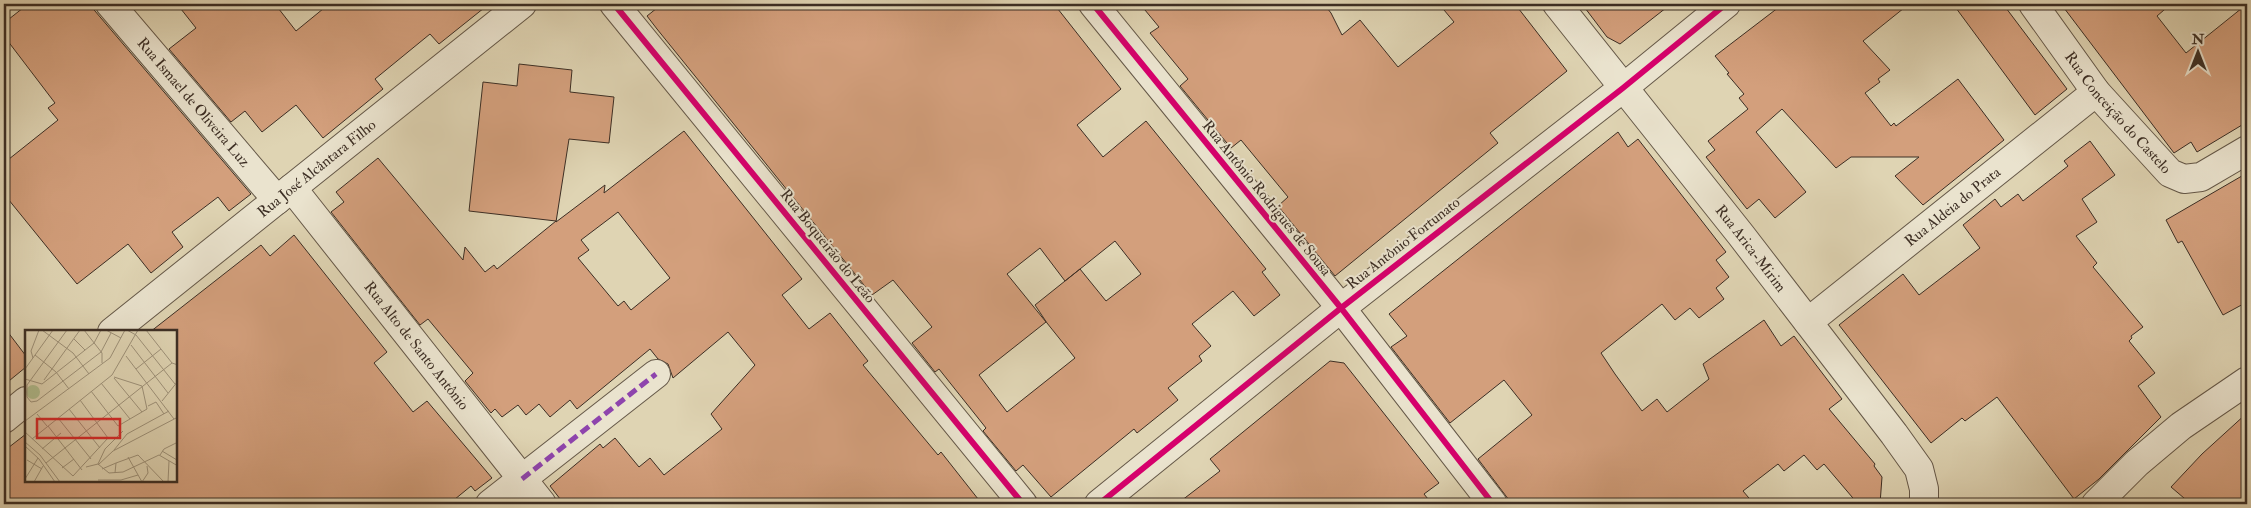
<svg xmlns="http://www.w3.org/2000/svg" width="2251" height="508" viewBox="0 0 2251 508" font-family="'IM FELL Double Pica',serif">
<rect width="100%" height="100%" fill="#dfd4b3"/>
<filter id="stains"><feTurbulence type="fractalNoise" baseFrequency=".004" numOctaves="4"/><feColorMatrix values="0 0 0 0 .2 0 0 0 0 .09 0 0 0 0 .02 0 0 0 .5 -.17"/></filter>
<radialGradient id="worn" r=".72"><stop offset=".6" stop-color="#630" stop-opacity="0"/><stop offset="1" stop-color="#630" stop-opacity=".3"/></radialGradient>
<path fill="#d39f7c" stroke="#3c2e24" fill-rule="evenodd" d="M28,4H89L251,194L229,211L218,197L172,232L183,247L151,273L128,244L77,284L4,194V163L58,120L48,108L55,103L4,36V23Z
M177,4H275L296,31L329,4H489L439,44L430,34L375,79L383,89L323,138L296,105L262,132L245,111L231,122L169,49L196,28Z
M662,4H1054L1121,89L1077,125L1103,157L1146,121L1266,269L1262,272L1280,295L1254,316L1233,291L1192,324L1211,346L1199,356L1202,361L1168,388L1178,400L1137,433L1134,429L1051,497L1023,465L1016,471L983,431L986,428L939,369L935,372L912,343L932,327L893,280L872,295L657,29L647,16ZM1115,241L1141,274L1106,301L1080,269L1035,305L1047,323L1075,358L1007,412L979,375L1046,322L1007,274L1040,248L1065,281Z
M1140,4H1324L1331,13L1342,35L1360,20L1398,67L1454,22L1439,4H1515L1567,71L1490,133L1498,143L1335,276L1278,206L1288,197L1241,140L1231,148L1180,86L1188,79L1150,33L1159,27Z
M1582,4H1671L1620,44L1607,37Z
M1783,4H1909L1863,41L1890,70L1878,79L1880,82L1865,93L1891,126L1894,123L1896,126L1958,79L2004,140L1923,205L1895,176L1919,157H1851L1836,168L1782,109L1756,132L1806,192L1775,218L1759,199L1747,209L1706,157L1715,150L1708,141L1748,109L1739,98L1744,94L1727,74L1729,73L1715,56Z
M1953,4H2003L2067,89L2035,115Z
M2061,4H2171L2157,16L2186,53L2247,4V122L2197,152L2191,142L2174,153Z
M519,64L572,70L570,92L614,97L609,143L569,139L556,222L605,185L604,193L684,131L802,279L782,295L809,329L830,313L868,361L863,365L938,455L941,452L982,504H564L550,486L600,444L603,448L615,438L639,467L650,458L664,475L722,429L711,414L755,365L728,332L673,378L668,364L658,359L650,349L577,409L570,400L550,417L539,404L526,415L518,405L502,417L495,409L491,413L465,381L473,373L428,319L420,325L331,212L344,202L336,192L378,158L463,260L465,247L485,272L494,265L497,269L556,221L469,211L483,82L517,86ZM618,212L670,278L631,310L624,301L618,306L578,258L589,250L581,240Z
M1618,132L1628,147L1638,139L1726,252L1716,260L1729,277L1716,288L1724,299L1699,318L1690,308L1675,320L1662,304L1601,353L1615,374L1642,411L1657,399L1667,412L1709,379L1703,364L1764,320L1781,346L1794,336L1842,399L1829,409L1875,464L1874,466L1882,477L1880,504H1858L1824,464L1817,470L1804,455L1784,471L1778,464L1743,491L1754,504H1512L1478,459L1532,415L1504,380L1450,423L1391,347L1407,336L1389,314Z
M2090,141L2115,175L2082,199L2097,222L2076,236L2097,263L2093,267L2143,327L2131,336L2132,338L2129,341L2155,373L2138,386L2161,417L2099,479L2074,499L1997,397L1965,421L1962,418L1931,443L1839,325L1903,274L1919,295L1980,248L1963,225L1995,199L2001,207L2018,194L2023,201L2068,166L2064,161Z
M2247,173V302L2223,315L2182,241L2178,243L2166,220Z
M294,235L387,352L374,363L413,412L427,401L492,478L475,491L471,486L449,504H4V451L26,434V482H176V332H150L261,245L270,256Z
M4,327L26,356V367L4,385Z
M1330,361L1344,363L1439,483L1424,494L1432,504H1177L1220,471L1210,459Z
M2247,413V504H2191L2171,487L2202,454Z"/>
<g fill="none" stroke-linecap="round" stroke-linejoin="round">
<defs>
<g id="minor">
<path id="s1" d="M110,4L277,200"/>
<path d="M614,4L1023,504"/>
<path d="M1093,4L1341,308L1493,504"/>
<path id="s2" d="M1557,4L1741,235L1894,434L1919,469L1924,489V504"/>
<path id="s3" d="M2033,4L2096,92L2170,173L2184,179L2201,177L2247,150"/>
<path id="s4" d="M292,188L542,504"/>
<path id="s5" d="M1808,322L2096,92"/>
<path id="s6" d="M112,332L522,4"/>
<path d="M4,419L26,401"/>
<path d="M490,504L656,374"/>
<path d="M1099,504L1341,308L1623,88L1726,4"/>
<path d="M2096,504L2137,463L2181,426L2247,381"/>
</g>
</defs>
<use href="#minor" stroke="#655848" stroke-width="30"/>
<use href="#minor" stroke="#eae3ce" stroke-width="28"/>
<path stroke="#8e44ad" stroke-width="5" stroke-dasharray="10 5" stroke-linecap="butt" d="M522,479L656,374"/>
<defs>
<path id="cycleway" d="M614,4L1023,504
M1093,4L1341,308L1493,504
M1099,504L1341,308L1623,88L1726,4"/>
</defs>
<use href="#cycleway" stroke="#eae3ce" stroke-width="9"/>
<use href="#cycleway" stroke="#d6006c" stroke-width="6"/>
</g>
<g text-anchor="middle" stroke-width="4" stroke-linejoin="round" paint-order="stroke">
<g font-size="15" fill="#3c2e24" stroke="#eae3ce">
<text dy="5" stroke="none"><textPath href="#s1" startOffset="129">Rua Ismael de Oliveira Luz</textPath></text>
<text dy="5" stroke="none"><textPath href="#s3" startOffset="138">Rua Conceição do Castelo</textPath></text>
<text dy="5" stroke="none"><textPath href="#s6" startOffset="262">Rua José Alcântara Filho</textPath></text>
<text transform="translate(1267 198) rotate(51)" y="5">Rua Antônio Rodrigues de Sousa</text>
<text dy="5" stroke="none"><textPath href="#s5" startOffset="185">Rua Aldeia do Prata</textPath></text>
<text transform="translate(1403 243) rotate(-38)" y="5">Rua Antônio Fortunato</text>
<text transform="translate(828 246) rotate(51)" y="5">Rua Boqueirão do Leão</text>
<text dy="5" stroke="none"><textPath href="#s2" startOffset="312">Rua Arica-Mirim</textPath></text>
<text dy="5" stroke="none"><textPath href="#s4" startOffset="201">Rua Alto de Santo Antônio</textPath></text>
</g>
</g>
<g transform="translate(25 330)">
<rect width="152" height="152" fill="#dfd4b3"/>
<path d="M1 62a7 7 0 1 1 14 0a7 7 0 1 1-14 0Z" fill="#b0bd8e"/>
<path fill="none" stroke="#9e927a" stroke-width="1" d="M17,0L48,23L64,44M59,0L77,23V33M81,0L96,8M102,0L111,5L150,54M121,0L147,33L153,35M0,4V27M49,9L60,20M106,15L143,63M10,25L31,42L44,59M101,26L149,89M8,28L6,21L14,0M0,39L28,0M111,39L136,19M89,48L117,82M0,49L17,54M19,50L55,0M76,53L105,89M17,54L69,13L76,0M66,61L93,96L122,79L117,56L89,47M2,67L6,72L12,71L76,22L86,3M2,67V55L42,0M137,71L153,51M123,76L131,72L139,84M44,79L75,118M12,84L22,96M33,88L66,129M0,91L85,28L100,0M23,96L57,140M0,102L48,146L83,108L55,70M7,109L87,45L113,0M0,112L15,125L35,152M0,116L14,129L30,152M17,119L36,103M89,120L102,104L144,81M137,121L152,130M135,125L139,119L153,112M103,127L117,152M2,130L17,139M21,133L147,33M73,134L80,119L98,101M73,135L88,121L153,87M61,137L73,134L84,143L98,142L134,125L153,136M37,138L49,129M77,139L91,133M90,143L91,133L113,125L139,152M0,149L13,128M73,150H96L113,145M9,152L18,136M117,152L123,143L122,136M143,152L144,131"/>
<path fill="#d62828" fill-opacity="0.15" stroke="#d62828" stroke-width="2.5" d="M12,89H95V108H12Z"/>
<rect width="152" height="152" fill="none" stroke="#3c2e24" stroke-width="2.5"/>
</g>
<rect width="2251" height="508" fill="none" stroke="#dfd4b3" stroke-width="20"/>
<rect x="5" y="5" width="2241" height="498" fill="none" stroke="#3c2e24" stroke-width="2.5"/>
<rect x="10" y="10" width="2231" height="488" fill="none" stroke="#3c2e24"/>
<g transform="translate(2198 52)" stroke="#eae3ce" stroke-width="4" paint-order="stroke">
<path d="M0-4L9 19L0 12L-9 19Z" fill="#3c2e24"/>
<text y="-8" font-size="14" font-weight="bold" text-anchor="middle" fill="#3c2e24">N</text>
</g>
<rect width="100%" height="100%" filter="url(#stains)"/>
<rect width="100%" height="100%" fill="url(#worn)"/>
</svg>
